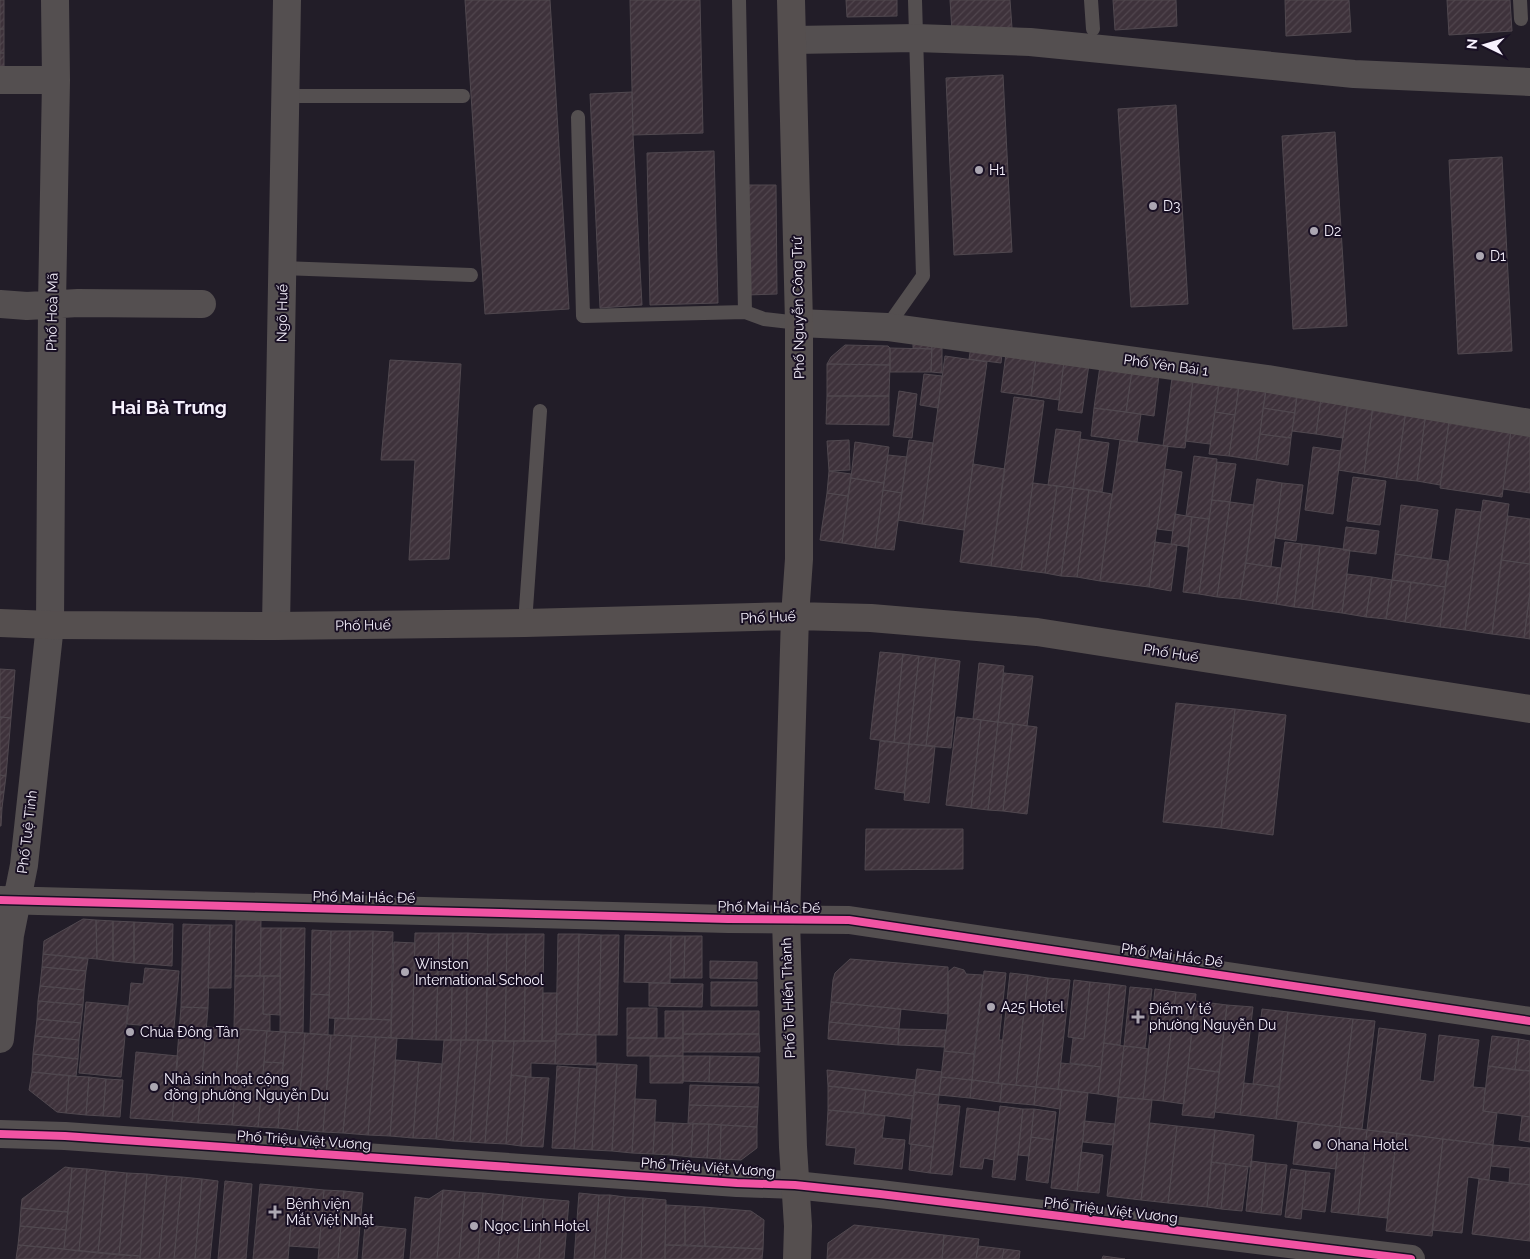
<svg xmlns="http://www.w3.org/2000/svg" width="1530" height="1259" viewBox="0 0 1530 1259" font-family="Raleway,sans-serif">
<defs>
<pattern id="building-hatch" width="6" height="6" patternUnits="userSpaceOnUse" patternTransform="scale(1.25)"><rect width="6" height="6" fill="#3e323b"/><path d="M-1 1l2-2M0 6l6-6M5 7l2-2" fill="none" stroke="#51464e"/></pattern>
</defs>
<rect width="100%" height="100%" fill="#221d28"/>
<path fill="url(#building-hatch)" stroke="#50484f" d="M0,0H4V29H0Z
M465,0H550L569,309L485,314Z
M630,0H700L703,133L633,135Z
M846,0H897V16L847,17Z
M950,0H1010L1012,28L952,31Z
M1113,0H1176L1177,26L1115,30Z
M1285,0H1349L1351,32L1286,36Z
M1447,0H1510L1512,31L1449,35Z
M0,29H4V53H0Z
M0,53H4V78H0Z
M1003,75L1012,252L954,255L946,78Z
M632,92L633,135L642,305L600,308L590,94Z
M1176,105L1188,304L1131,307L1118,109Z
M1335,132L1347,326L1293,329L1282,136Z
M714,151L718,303L650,305L647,153Z
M1502,157L1512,351L1458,354L1449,160Z
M746,185H776L777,294L747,295Z
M913,335H932V349L913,348Z
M932,335H942V373L931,372Z
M972,340L1003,345L1001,363L969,359Z
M845,345L888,346L890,348V365L827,364L831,357Z
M1007,346L1037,350L1031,396L1001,392Z
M890,348L932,349L931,372H890Z
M1037,350L1065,354L1059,400L1031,396Z
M1065,354L1090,357L1082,413L1058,410Z
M945,356L987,362L964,530L922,524Z
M1101,359L1133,364L1126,412L1094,408Z
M390,360L461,364L449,559L409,560L415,460H381Z
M827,364L890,365L889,396H827Z
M1133,364L1160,367L1154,416L1126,412Z
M1194,373L1220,377L1210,444L1185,441Z
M924,374L942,376L938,408L920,405Z
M1220,377L1240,379L1235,415L1215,412Z
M1172,378L1193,381L1185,448L1163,446Z
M1240,379L1267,383L1256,460L1229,456Z
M1267,383L1298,387L1295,413L1263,408Z
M1298,387L1322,391L1316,434L1292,431Z
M899,391L917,394L912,438L893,436Z
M1322,391L1349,394L1343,438L1316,434Z
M1349,394L1374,398L1364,474L1338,470Z
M827,396H889V425L826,424Z
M1014,397L1044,401L1021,570L991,566Z
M1373,405L1406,410L1396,479L1364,474Z
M1094,408L1141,414L1137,442L1091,436Z
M1263,408L1295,413L1291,438L1260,434Z
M1406,410L1426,412L1417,481L1396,479Z
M1215,412L1235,415L1229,456L1209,454Z
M1426,412L1450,416L1440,485L1417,481Z
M1450,414L1512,423L1502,497L1440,488Z
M1512,423L1530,425V493L1503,489Z
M1056,429L1081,432L1073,488L1048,485Z
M1260,434L1291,438L1288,465L1256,460Z
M1080,439L1109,443L1102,492L1073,488Z
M849,440L850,470L829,471L827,441Z
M909,440L933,443L922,524L898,520Z
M1120,440L1168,446L1149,587L1100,581Z
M855,442L889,447L884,483L851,478Z
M1313,447L1341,451L1333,514L1305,510Z
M888,455L907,457L902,493L883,490Z
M1194,456L1217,459L1209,519L1186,516Z
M1217,462L1236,464L1230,502L1212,500Z
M973,464L1005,469L991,566L960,562Z
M1165,469L1182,472L1173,531L1157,529Z
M829,471L851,474L848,496L827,493Z
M1353,477L1386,481L1380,525L1347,521Z
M851,478L884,483L875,548L842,543Z
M1257,479L1282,483L1271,567L1246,563Z
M1033,483L1057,486L1045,573L1021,570Z
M1282,483L1303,485L1296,541L1275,538Z
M1057,486L1073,488L1061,576L1045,573Z
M1073,488L1089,490L1077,577L1061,576Z
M883,490L902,493L894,550L875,548Z
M1089,490L1112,494L1100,581L1077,577Z
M827,493L848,496L842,543L820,540Z
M1212,500L1230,502L1217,597L1199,594Z
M1483,500L1509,504L1492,634L1465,630Z
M1230,502L1254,505L1240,599L1217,597Z
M1401,505L1438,510L1431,559L1395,554Z
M1456,509L1481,512L1465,630L1440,627Z
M1175,514L1192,517L1188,547L1171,544Z
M1508,516L1530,519V564L1501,560Z
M1192,517L1209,519L1199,594L1183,592Z
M1346,527L1379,531L1376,554L1343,550Z
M1155,542L1177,545L1171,591L1149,587Z
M1285,542L1302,544L1294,607L1276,604Z
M1302,544L1320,546L1312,609L1294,607Z
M1320,546L1350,550L1342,613L1312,609Z
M1395,554L1448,561L1445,587L1392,580Z
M1501,560L1530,564V592L1524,638L1492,634Z
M1246,563L1281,568L1276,604L1240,599Z
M1347,574L1372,577L1366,617L1342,613Z
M1372,577L1392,580L1386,619L1366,617Z
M1392,580L1411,582L1405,622L1386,619Z
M1411,582L1445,587L1440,627L1405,622Z
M1530,592V639L1524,638Z
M880,652L903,654L894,742L870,739Z
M903,654L919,656L909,744L894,742Z
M919,656L936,658L926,746L909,744Z
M936,658L960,661L951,748L926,746Z
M979,663L1004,666L998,722L973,719Z
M0,669L15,670L11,718L0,717Z
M1004,673L1033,676L1027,726L998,722Z
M1176,703L1235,709L1221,828L1163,822Z
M1235,709L1286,715L1273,835L1221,828Z
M0,717L11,718L6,776L0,775Z
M957,717L981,720L971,808L946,805Z
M981,720L998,722L988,810L971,808Z
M998,722L1013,724L1003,811L988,810Z
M1013,724L1037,727L1027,814L1003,811Z
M880,741L909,744L904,793L875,789Z
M909,744L935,746L929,803L904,800Z
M0,775L6,776L4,792H0Z
M0,792H4L2,808H0Z
M0,808H2L1,826H0Z
M866,829H963V869L865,870Z
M83,919L96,920L97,959L43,954L44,941Z
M236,919L261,920L260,976H235Z
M96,920L113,921V961L97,959Z
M113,921L134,922V963L113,961Z
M134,922L173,924L172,966L134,963Z
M183,924L210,925L208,1008L181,1007Z
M210,925H232L231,988H208Z
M261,928H281L280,976H260Z
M281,928H305L303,1033L280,1032Z
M312,930L331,931L329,995L311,994Z
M331,931H350L348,1019L329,1018Z
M350,931H373L371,1019H348Z
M373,931L393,932L391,1020L371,1019Z
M415,933H439L436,1040L412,1039Z
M439,933H453L451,1040H436Z
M453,933H468L466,1040H451Z
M468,933L488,934L486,1040H466Z
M488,934H507L505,1041L486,1040Z
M507,934H526L524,1041H505Z
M526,934H544L542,1041H524Z
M558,934H579L577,1034H556Z
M579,934L601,935L599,1035L577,1034Z
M601,935H619L617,1035H599Z
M625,935L671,936L670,983L624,982Z
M671,936H685L684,978H670Z
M685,936H702V978H684Z
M394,942L415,943L412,1039L391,1038Z
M43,954L88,959L86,971L42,967Z
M850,959L948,967V1014L831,1002L833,980L835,973Z
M710,961L757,962V979L710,978Z
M42,967L86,971L84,990L40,986Z
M954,967L964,970L966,974L983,975L974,1054L944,1051L948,1014V972Z
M145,968L179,971L174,1028L127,1024L131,983L143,984Z
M984,971L1006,973L999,1040H1003L998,1083L972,1080Z
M1010,973L1028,975L1016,1085L998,1083Z
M1028,975L1048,978L1036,1087L1016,1085Z
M235,976H264L263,1014L270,1015V1031L234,1029Z
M264,976H280V1015L263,1014Z
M1048,978L1070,980L1058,1089L1036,1087Z
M1074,980L1090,982L1084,1039L1068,1037Z
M711,982H757V1006H711Z
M1090,982L1110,984L1101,1067L1070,1063L1073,1038L1084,1039Z
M649,983L703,984L702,1007L649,1006Z
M1110,984L1126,986L1120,1045L1104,1043Z
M40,986L84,990L83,1005L38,1001Z
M1130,987L1152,989L1145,1048L1124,1046Z
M1155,989L1176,992L1163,1101L1143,1099Z
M1176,992L1196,994L1184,1104L1163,1101Z
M543,993H557L556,1041H542Z
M311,994L329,995L328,1035L310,1034Z
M38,1001L83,1005L81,1023L37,1019Z
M1195,1001L1227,1005L1219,1072L1188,1068Z
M86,1002L128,1006L121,1077L79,1073Z
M831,1002L901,1009L899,1029L829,1022Z
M1227,1005L1253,1007L1240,1115L1215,1112Z
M181,1007L208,1008L198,1123L172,1121Z
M627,1008H657V1038H627Z
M1262,1009L1288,1012L1279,1087L1253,1084Z
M665,1011H683V1038H665Z
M683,1011H759V1034H683Z
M1288,1012L1353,1019L1340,1127L1276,1119Z
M335,1018L391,1020V1038L334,1035Z
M37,1019L81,1023L79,1040L35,1036Z
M1353,1019L1375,1021L1362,1129L1340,1127Z
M829,1022L899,1029L898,1045L828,1039Z
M206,1027L240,1029L232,1125L198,1123Z
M1379,1028L1426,1034L1420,1080L1434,1082L1439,1035L1479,1040L1473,1087L1485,1088L1483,1111L1497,1113L1493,1145L1367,1130Z
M240,1029L267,1031L258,1127L232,1125Z
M899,1029L946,1030L944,1047L898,1045Z
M267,1031L286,1032L283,1063L264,1062Z
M286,1032L305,1033L297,1130L278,1128Z
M305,1033L331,1035L323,1132L297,1130Z
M556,1034L596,1035V1065L555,1064Z
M683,1034H759L760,1052H683Z
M331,1035L352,1036L343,1133L323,1132Z
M35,1036L79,1040L78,1059L33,1054Z
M352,1036L376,1037L368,1135L343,1133Z
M1492,1036L1519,1039L1515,1070L1488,1066Z
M376,1037L397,1038L390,1136L368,1135Z
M627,1038H683V1056H627Z
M1519,1039L1530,1041V1071L1515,1070Z
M444,1040H461L453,1141L436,1139Z
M461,1040H478L470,1142L453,1141Z
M478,1040L493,1041L485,1143L470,1142Z
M493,1041H514L506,1144L485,1143Z
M514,1041H556L555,1064L531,1063V1077L511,1075Z
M1104,1043L1124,1046L1118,1097L1098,1094Z
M1124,1046L1149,1049L1143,1099L1118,1097Z
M944,1051L974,1054L972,1080L941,1077Z
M136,1052L178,1056L172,1121L130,1118Z
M33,1054L78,1059L76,1076L32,1072Z
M650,1056H683V1083H650Z
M683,1056H710L709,1082L683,1081Z
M710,1056L759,1057L758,1083L709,1082Z
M396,1060L419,1062L413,1138L390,1136Z
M264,1062L283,1063L280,1098L261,1096Z
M419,1062L442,1064L436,1139L413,1138Z
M597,1063L617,1064L612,1151L592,1150Z
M1061,1063L1101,1067L1098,1094L1058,1089Z
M617,1064L637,1065L632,1153L612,1151Z
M557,1066L580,1068L574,1149L552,1148Z
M1488,1066L1530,1071V1117L1483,1111Z
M580,1068L597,1069L592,1150L574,1149Z
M1188,1068L1219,1072L1214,1118L1182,1115Z
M917,1069L942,1072L939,1095L914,1092Z
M827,1070L916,1080L914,1096L828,1086Z
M32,1072L69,1076L66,1113L57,1112L29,1090Z
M511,1075L526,1077L521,1146L506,1144Z
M69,1076L89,1077L86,1115L66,1113Z
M89,1077L106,1079L103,1116L86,1115Z
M526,1077L549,1078L543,1147L521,1146Z
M941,1077L972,1080L970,1098L939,1095Z
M106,1079L123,1080L120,1117L103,1116Z
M972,1080L1002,1084L1000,1102L970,1098Z
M1244,1083L1279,1087L1276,1119L1240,1115Z
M1002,1084L1036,1087L1034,1105L1000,1102Z
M690,1085L759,1087L758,1107L689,1105Z
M828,1086L866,1090L863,1113L828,1110Z
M1036,1087L1062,1090L1060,1109L1034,1105Z
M866,1090L914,1096L912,1119L863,1113Z
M1062,1090L1088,1093L1077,1191L1051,1188Z
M914,1092L939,1095L933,1147L909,1144Z
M261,1096L280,1098L278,1128L258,1127Z
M1118,1097L1152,1100L1141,1200L1107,1196Z
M635,1099L656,1100L653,1154L632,1153Z
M938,1104L960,1106L952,1175L930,1173Z
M689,1105L758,1107L757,1127L688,1123Z
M1000,1106L1023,1109L1015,1180L992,1177Z
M967,1108L999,1112L994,1160L984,1158L982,1169L960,1167Z
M1023,1109H1034L1029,1156L1018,1155Z
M1034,1109L1056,1112L1053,1140L1031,1137Z
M828,1110L885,1116L882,1138L905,1140L902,1169L854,1164L856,1148L826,1145Z
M1522,1116L1530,1117V1142L1519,1140Z
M1084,1121L1115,1124L1113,1145L1083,1142Z
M655,1122L673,1123L672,1155L653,1154Z
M1298,1122L1340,1127L1336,1169L1293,1164Z
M673,1123L693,1124L691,1157L672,1155Z
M1150,1123L1177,1126L1168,1203L1141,1200Z
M693,1124H709L707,1158L691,1157Z
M709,1124L721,1125L720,1159L707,1158Z
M721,1125L757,1127V1148L741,1160L720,1159Z
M1177,1126L1215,1130L1207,1207L1168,1203Z
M1340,1127L1367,1130L1358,1215L1331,1212Z
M1215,1130L1254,1135L1251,1167L1211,1162Z
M1367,1130L1397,1133L1387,1218L1358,1215Z
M1397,1133L1443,1139L1432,1236L1386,1231Z
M1031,1137L1053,1140L1048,1183L1026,1180Z
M1443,1139L1493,1145L1489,1180L1468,1177L1462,1233L1432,1230Z
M911,1144L933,1147L930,1173L909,1170Z
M1493,1145L1530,1148V1185L1509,1183L1510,1168L1491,1166Z
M1081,1152L1103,1155L1099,1193L1077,1191Z
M1251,1161L1266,1163L1261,1213L1246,1211Z
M1211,1162L1226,1164L1221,1209L1207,1207Z
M1266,1163L1287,1165L1281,1215L1261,1213Z
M1226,1164L1248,1167L1242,1211L1221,1209Z
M65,1167L72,1168L68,1212L21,1208L22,1199Z
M72,1168L87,1169L79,1251L64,1249Z
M87,1169L106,1171L98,1253L79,1251Z
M1291,1169L1306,1171L1301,1219L1285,1217Z
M106,1171L127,1173L119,1255L98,1253Z
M1306,1171L1330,1173L1325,1212L1302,1209Z
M127,1173L147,1174L140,1256L119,1255Z
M147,1174L167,1176L159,1259H140Z
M167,1176L182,1177L174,1259H159Z
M182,1177L202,1179L195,1259H174Z
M202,1179L218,1181L210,1259H195Z
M1479,1179L1530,1185V1241L1472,1234Z
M225,1181L252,1184L246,1259H218Z
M260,1184L294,1187L288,1259H253Z
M294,1187L324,1190L319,1248L289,1246Z
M324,1190L344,1191L338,1259H318Z
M443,1190L437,1259H410L415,1197L429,1199Z
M443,1190L465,1192L459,1259H437Z
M344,1191L363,1193L357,1259H338Z
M465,1192L483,1193L478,1259H459Z
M483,1193L504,1195L498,1259H478Z
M579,1193L599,1195L594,1259H574Z
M504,1195L523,1197L517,1259H498Z
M599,1195H610L605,1259H594Z
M610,1195L625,1197L621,1259H605Z
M523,1197L544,1199L539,1259H517Z
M625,1197L643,1198L641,1259H621Z
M643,1198L666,1200L665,1259H641Z
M544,1199L569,1201L564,1259H539Z
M666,1205L685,1206V1245H665Z
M685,1206L704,1207L705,1246L685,1245Z
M704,1207L751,1211L764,1220L763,1249L705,1246Z
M21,1208L68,1212L66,1230L20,1226Z
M365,1225L406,1229L403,1259H362Z
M854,1225L944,1235L942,1259H827L828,1243Z
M20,1226L66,1230L64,1249L18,1245Z
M944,1235L979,1239L976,1259H942Z
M18,1245L140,1256V1259H16Z
M665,1245L763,1249L762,1259H665Z
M978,1246L1004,1249L1002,1259H976Z
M1004,1249L1020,1251L1019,1259H1002Z
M1103,1256L1125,1259H1102Z"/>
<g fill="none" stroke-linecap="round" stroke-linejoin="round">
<path stroke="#544f50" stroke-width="14" d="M739,0L745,312
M1091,0L1093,29
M1520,0L1521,19
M286,96H463
M578,117L583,316L745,312L764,319L799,323
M282,268L471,275
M887,327L923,276L915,0
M525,623L540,411"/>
<path stroke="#544f50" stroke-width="28" d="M793,40L916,38L1030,42L1354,74L1530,82
M0,80H56
M0,304L27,306L78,303L202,304
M799,323L887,327L1268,379L1530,423
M276,626L287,0
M0,900L728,919L849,920L1530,1021
M0,1039L10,935L24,865L50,625L52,305L56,80L55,0
M0,1134L65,1136L737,1183L795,1185L880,1194L1411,1259"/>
<path stroke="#554f4f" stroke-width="28" d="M791,0L799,323V559L795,616L786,920L793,1147L798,1226L797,1259
M0,623L50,625L276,626L525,623L795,616L871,618L1037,632L1530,709"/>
<defs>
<path id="cycleway" d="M0,900L728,919L849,920L1530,1021
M0,1134L65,1136L737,1183L795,1185L880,1194L1411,1259"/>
</defs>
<use href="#cycleway" stroke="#180f23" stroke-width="11"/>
<use href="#cycleway" stroke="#f153a3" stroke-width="8"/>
</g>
<g fill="#aca7b2" stroke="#180f23" stroke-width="2">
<circle cx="979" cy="170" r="5"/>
<circle cx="1153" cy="206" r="5"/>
<circle cx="1314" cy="231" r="5"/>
<circle cx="1480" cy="256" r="5"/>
<circle cx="405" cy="972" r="5"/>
<circle cx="991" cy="1007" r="5"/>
<path d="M1135.5 1009.5h5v5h5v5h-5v5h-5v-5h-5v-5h5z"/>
<circle cx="130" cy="1032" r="5"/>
<circle cx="154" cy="1087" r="5"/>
<circle cx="1317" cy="1145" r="5"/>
<path d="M272.5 1204.5h5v5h5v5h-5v5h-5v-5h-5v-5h5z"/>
<circle cx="474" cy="1226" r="5"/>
</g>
<g text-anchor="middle" stroke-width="4" stroke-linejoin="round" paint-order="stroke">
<g font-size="14" fill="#f6f1fd" stroke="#180f23" text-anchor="start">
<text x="989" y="175">H1</text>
<text x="1163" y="211">D3</text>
<text x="1324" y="236">D2</text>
<text x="1490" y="261">D1</text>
<text x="415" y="969">Winston<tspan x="415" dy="16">International School</tspan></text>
<text x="1001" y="1012">A25 Hotel</text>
<text x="1149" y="1014">Điểm Y tế<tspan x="1149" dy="16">phường Nguyễn Du</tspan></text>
<text x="140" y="1037">Chùa Đông Tân</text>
<text x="164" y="1084">Nhà sinh hoạt cộng<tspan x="164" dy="16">đồng phường Nguyễn Du</tspan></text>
<text x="1327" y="1150">Ohana Hotel</text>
<text x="286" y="1209">Bệnh viện<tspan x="286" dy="16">Mắt Việt Nhật</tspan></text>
<text x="484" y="1231">Ngọc Linh Hotel</text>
</g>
<g font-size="14" fill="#f6f1fd" stroke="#180f23">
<text transform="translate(798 308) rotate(-91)" y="5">Phố Nguyễn Công Trứ</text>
<text transform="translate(52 312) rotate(-89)" y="5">Phố Hoà Mã</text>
<text transform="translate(282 313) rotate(-89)" y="5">Ngõ Huế</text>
<text transform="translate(1166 365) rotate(8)" y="5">Phố Yên Bái 1</text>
<text transform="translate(768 617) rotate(-2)" y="5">Phố Huế</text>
<text transform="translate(363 625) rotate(-1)" y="5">Phố Huế</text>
<text transform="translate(1171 653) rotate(9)" y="5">Phố Huế</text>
<text transform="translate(27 832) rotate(-83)" y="5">Phố Tuệ Tĩnh</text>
<text transform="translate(364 897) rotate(1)" y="5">Phố Mai Hắc Đế</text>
<text transform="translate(769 907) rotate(1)" y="5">Phố Mai Hắc Đế</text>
<text transform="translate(1172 955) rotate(8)" y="5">Phố Mai Hắc Đế</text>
<text transform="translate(788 998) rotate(-92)" y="5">Phố Tô Hiến Thành</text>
<text transform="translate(304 1140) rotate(4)" y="5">Phố Triệu Việt Vương</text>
<text transform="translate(708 1167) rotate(4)" y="5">Phố Triệu Việt Vương</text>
<text transform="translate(1111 1210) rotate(7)" y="5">Phố Triệu Việt Vương</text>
</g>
<g font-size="19" font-weight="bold" fill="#f6f1fd" stroke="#180f23">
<text x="169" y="414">Hai Bà Trưng</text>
</g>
</g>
<g transform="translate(1485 45) rotate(275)" stroke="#180f23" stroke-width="4" paint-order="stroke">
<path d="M0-4L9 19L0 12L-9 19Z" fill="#f6f1fd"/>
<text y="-8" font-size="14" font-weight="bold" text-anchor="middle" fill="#f6f1fd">N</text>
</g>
</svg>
